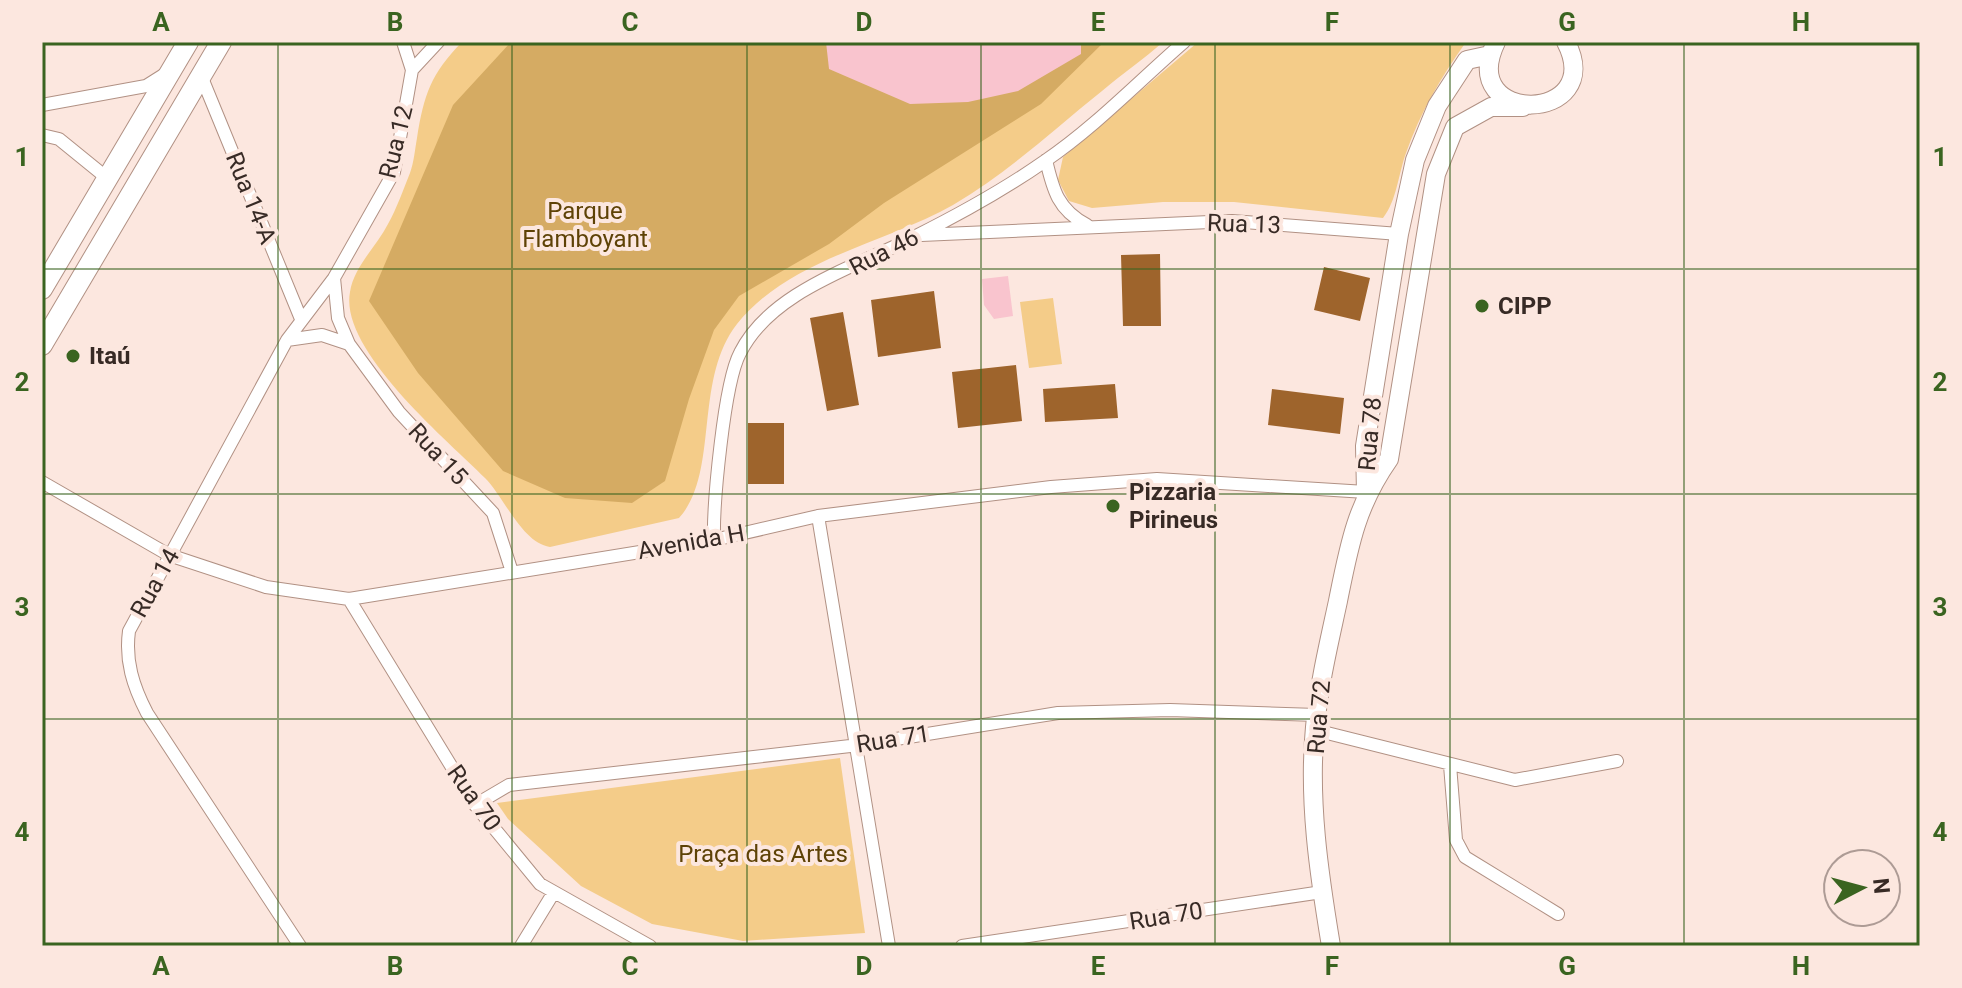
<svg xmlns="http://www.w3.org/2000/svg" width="1962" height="988" viewBox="0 0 1962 988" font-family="Roboto,sans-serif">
<rect width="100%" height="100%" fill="#fce7df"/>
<path fill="#f4cc89" d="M462,42H1163C1144,59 1122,74 1102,91C1053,130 1008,173 953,205C884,244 789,259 737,324C693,380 720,473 679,518L550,547C522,543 504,497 485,478C447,440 339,350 350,292C354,266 377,246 388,224C397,208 403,190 410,173C414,162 415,149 417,138C424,94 431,74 462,42Z
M1198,42H1466C1441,77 1420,113 1406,153C1398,175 1397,200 1383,218L1234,202H1163L1092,208L1069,201L1058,180L1063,157Z
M1053,298L1062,364L1029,368L1020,302Z
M840,758L865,933L743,941L652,924L581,886L508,819L497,803Z"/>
<path fill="#d5ab63" d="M511,42H1104L1041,104L884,203L829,244L739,296L714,330L689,399L665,481L632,503L565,498L503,471L418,373L369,301L453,105Z"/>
<path fill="#f9c4ce" d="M826,42H1081V54L1018,91L968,102L910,104L829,69Z
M1008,276L1013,316L994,319L984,305L982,279Z"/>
<path fill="#9e642c" d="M1160,254L1161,326H1123L1121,255Z
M1324,267L1370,278L1360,321L1314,310Z
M934,291L941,348L878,357L871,300Z
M843,312L859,405L827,411L810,318Z
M1016,365L1022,421L958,428L952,372Z
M1115,384L1118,418L1045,422L1043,389Z
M1272,389L1344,398L1340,434L1268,425Z
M748,423H784V484H748Z"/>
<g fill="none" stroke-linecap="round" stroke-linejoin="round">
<defs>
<path id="street" d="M412,70L438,42
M202,78L301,319
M42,105L146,86L165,74
M42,135L59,139L107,178
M1046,160C1053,190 1058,210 1087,225
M921,235L1232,221L1399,234
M334,278L338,318L349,344L399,412L493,513L512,572
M287,340L322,335L349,344
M42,482L169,555L266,587L349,599L714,540L818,516L1051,487L1157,479L1366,492
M818,516L889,946
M714,540C713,504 724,383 740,353C771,291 856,267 914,237C958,215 1005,189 1045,161C1095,127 1139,81 1184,42
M349,599L475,805L540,884L650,946
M1315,730L1515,780L1617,761
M1450,765L1456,840L1465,857L1558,914
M475,805L509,785L859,745L1058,713L1170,710L1317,715
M300,946L147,713C133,686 125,661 129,631L287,340L334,278L394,172L412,70L403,42
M521,946L554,892
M962,946L1322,892"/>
<path id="secondary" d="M1496,42C1455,127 1608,124 1566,42
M1366,492L1365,446L1399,234L1415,160L1437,106L1467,60L1490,55
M1331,946C1319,874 1308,800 1315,727C1319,684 1329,643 1338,601C1349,546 1356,506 1389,459L1436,174L1455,127L1491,107H1523"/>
<path id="primary" d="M42,289L188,42
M42,345L221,42"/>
</defs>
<use href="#street" stroke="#b19184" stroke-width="14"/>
<use href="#secondary" stroke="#b19184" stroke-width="20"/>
<use href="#primary" stroke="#b19184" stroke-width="22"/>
<use href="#street" stroke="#fff" stroke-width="12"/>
<use href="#secondary" stroke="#fff" stroke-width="18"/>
<use href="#primary" stroke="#fff" stroke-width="20"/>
</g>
<path fill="none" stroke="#3a6420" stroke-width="2" stroke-opacity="0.55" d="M278,42V946M512,42V946M747,42V946M981,42V946M1215,42V946M1450,42V946M1684,42V946M42,269H1920M42,494H1920M42,719H1920"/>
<g fill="#3a6420" stroke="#fce7df" stroke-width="3">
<circle cx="1482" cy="306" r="8"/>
<circle cx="73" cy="356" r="8"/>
<circle cx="1113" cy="506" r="8"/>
</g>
<g text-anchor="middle" stroke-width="8" stroke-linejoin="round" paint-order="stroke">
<g font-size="24" fill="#372a25" stroke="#fce7df">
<text transform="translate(396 142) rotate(-76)" y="8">Rua 12</text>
<text transform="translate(251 198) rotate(68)" y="8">Rua 14-A</text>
<text transform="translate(1244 224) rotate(2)" y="8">Rua 13</text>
<text transform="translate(884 252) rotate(-27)" y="8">Rua 46</text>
<text transform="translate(1370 434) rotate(-85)" y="8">Rua 78</text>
<text transform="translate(438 454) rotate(47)" y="8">Rua 15</text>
<text transform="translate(691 542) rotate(-10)" y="8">Avenida H</text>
<text transform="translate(155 583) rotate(-61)" y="8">Rua 14</text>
<text transform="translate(1319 717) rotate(-85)" y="8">Rua 72</text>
<text transform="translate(893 739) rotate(-9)" y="8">Rua 71</text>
<text transform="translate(474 798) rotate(55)" y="8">Rua 70</text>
<text transform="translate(1166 916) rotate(-9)" y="8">Rua 70</text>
</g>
<g font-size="24" fill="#5e4206" stroke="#fce7df">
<text x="585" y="219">Parque<tspan x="585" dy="28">Flamboyant</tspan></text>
<text x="763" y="862">Praça das Artes</text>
</g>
<g font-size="24" font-weight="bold" fill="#372a25" stroke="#fce7df" text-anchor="start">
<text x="1498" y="314">CIPP</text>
<text x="89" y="364">Itaú</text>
<text x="1129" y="500">Pizzaria<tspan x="1129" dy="28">Pirineus</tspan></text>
</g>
</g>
<rect width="1962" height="988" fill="none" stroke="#fce7df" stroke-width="88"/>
<g transform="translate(1862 888) rotate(84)"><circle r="38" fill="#fce7df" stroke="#ad9b95" stroke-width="2"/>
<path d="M0-6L14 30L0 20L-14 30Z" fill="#3a6420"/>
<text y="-12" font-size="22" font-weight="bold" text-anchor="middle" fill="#372a25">N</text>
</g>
<rect x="44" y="44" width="1874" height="900" fill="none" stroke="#3a6420" stroke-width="3"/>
<g font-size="26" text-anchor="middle" font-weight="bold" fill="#3a6420">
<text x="161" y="31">A</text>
<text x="395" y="31">B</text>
<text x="630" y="31">C</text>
<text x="864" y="31">D</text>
<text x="1098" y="31">E</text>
<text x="1332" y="31">F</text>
<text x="1567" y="31">G</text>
<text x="1801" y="31">H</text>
<text x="22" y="166">1</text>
<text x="1940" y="166">1</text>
<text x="22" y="391">2</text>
<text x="1940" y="391">2</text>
<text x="22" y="616">3</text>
<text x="1940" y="616">3</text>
<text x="22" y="841">4</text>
<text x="1940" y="841">4</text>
<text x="161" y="975">A</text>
<text x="395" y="975">B</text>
<text x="630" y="975">C</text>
<text x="864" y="975">D</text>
<text x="1098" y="975">E</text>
<text x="1332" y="975">F</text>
<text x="1567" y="975">G</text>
<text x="1801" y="975">H</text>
</g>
</svg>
